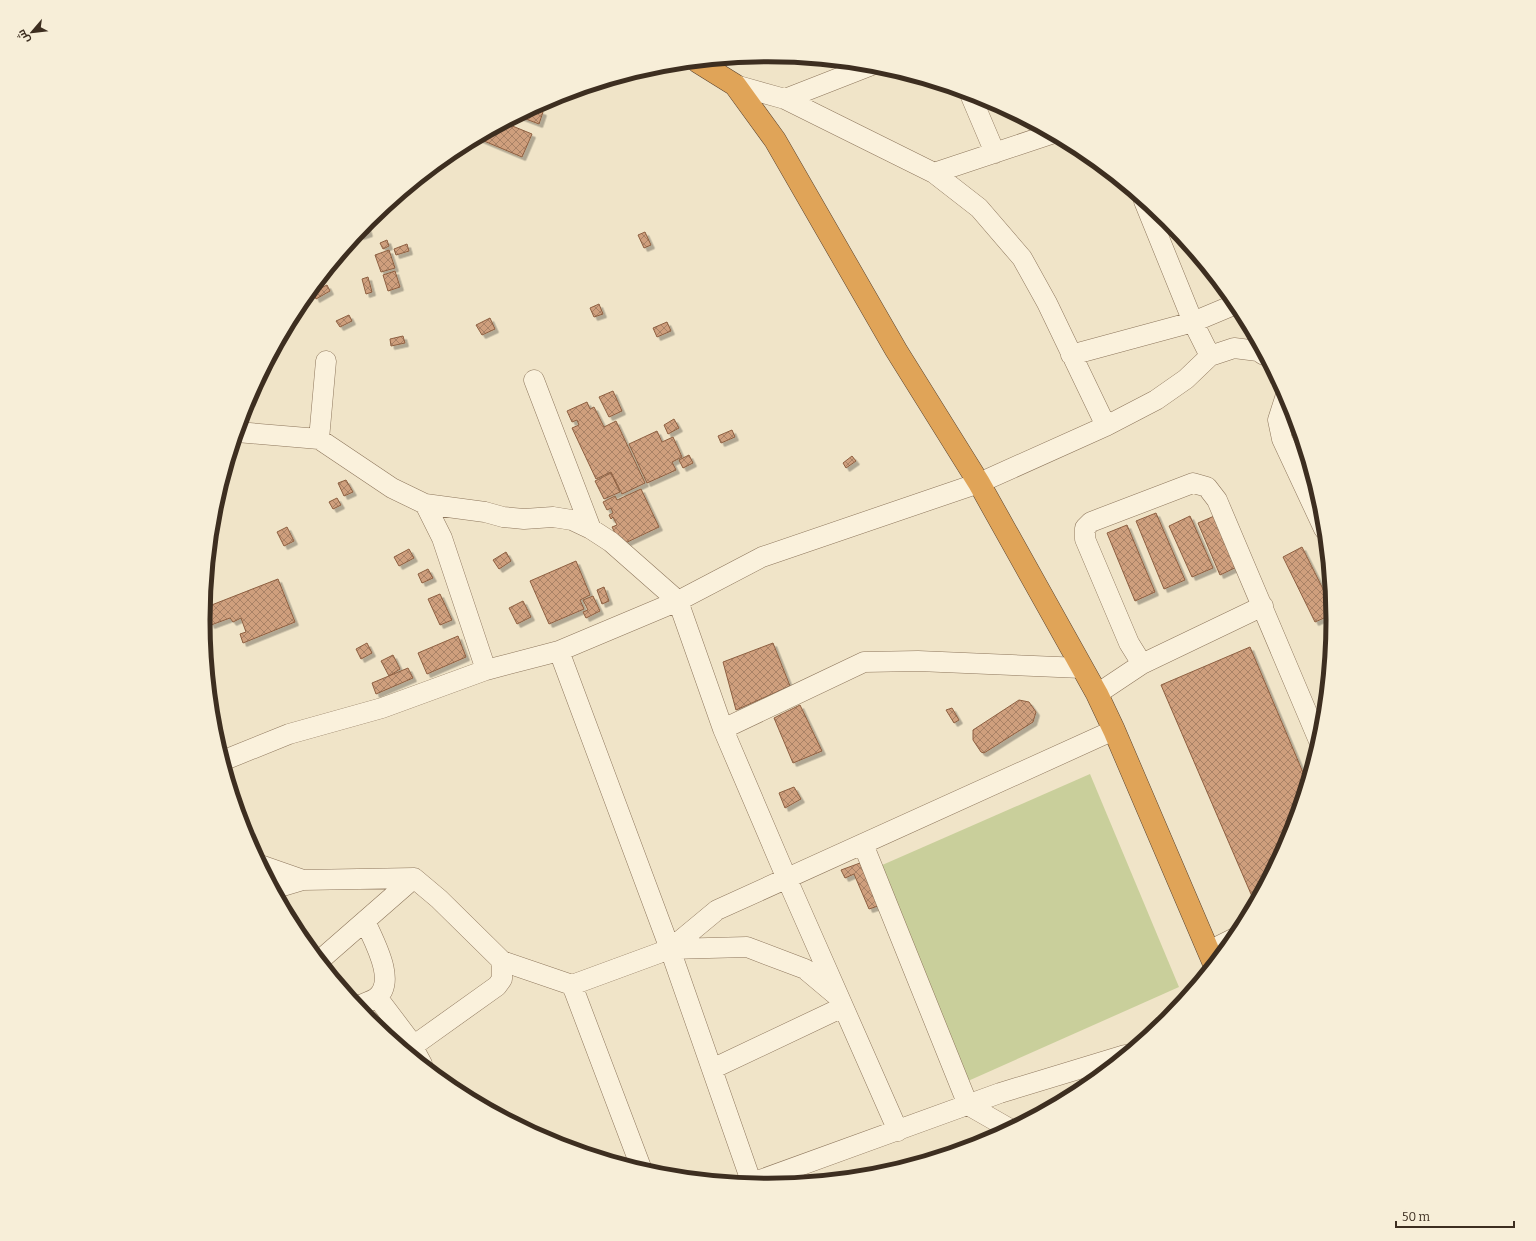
<svg xmlns="http://www.w3.org/2000/svg" width="1536" height="1241" viewBox="0 0 1536 1241" font-family="Bitter,Cairo,serif">
<defs>
<pattern id="building-cross-hatch" width="8" height="8" patternUnits="userSpaceOnUse"><rect width="8" height="8" fill="#cf9f7d"/><path d="M0 0l8 8M0 8l8-8" fill="none" stroke="#a98266"/></pattern>
<filter id="shadow"><feDropShadow dx="3.5" dy="3.5" stdDeviation="0" flood-color="#0004"/></filter>
</defs>
<rect width="100%" height="100%" fill="#f0e4c8"/>
<path fill="#c9cf9b" d="M1090,774L1179,987L968,1081L880,866Z"/>
<path fill="url(#building-cross-hatch)" stroke="#8d5f41" filter="url(#shadow)" d="M533,108L543,112L539,124L518,116Z
M505,123L532,134L522,157L477,138Z
M366,223L369,233L360,236L359,232Z
M645,232L651,245L644,248L638,235Z
M387,240L389,246L383,249L380,243Z
M407,244L409,251L396,255L394,249Z
M389,250L395,268L381,272L375,255Z
M395,271L400,287L388,291L383,275Z
M368,277L372,292L366,294L362,279Z
M327,285L330,291L316,299L313,292Z
M599,304L603,314L594,317L590,308Z
M349,315L352,321L340,327L336,321Z
M490,318L495,329L482,335L476,325Z
M667,322L671,331L657,337L653,328Z
M403,336L405,343L391,346L390,339Z
M613,391L622,411L609,417L599,397Z
M587,402L590,409L594,407L604,427L616,421L645,483L622,494L611,472L596,479L572,428L579,425L577,420L572,422L567,411Z
M674,419L679,428L668,434L664,425Z
M732,430L735,437L721,443L718,436Z
M657,431L662,442L673,437L682,457L672,462L676,470L647,483L629,444Z
M689,455L693,463L683,468L679,460Z
M852,456L856,461L846,468L843,463Z
M611,473L620,492L604,499L595,481Z
M346,480L353,492L344,496L338,483Z
M641,489L659,527L621,545L612,527L617,525L613,517L611,519L609,515L613,513L611,508L607,510L603,502L615,496L617,500Z
M337,498L341,505L333,509L329,502Z
M1156,513L1185,580L1164,589L1136,521Z
M1219,514L1241,565L1220,575L1198,523Z
M1190,516L1213,568L1192,577L1169,526Z
M1127,525L1155,592L1135,601L1107,533Z
M287,527L294,541L284,546L277,532Z
M1302,547L1332,607L1333,614L1315,622L1283,557Z
M409,549L414,558L399,566L394,557Z
M506,552L511,561L499,569L493,560Z
M576,561L590,595L580,600L584,609L549,624L530,581Z
M428,569L433,578L422,583L418,574Z
M278,579L295,622L243,643L240,634L246,632L241,618L233,622L230,618L211,625L204,608Z
M604,587L609,601L602,604L597,590Z
M440,594L452,620L440,625L428,599Z
M593,596L600,611L586,618L583,612L588,610L583,600Z
M523,601L531,617L517,624L509,608Z
M458,636L466,657L427,674L418,653Z
M367,643L372,653L361,659L356,649Z
M773,643L790,686L736,710L723,662Z
M1250,647L1307,782L1290,837L1257,900L1254,901L1161,685Z
M393,655L400,669L389,676L381,661Z
M408,668L413,678L376,694L372,683Z
M1019,700L1029,702L1036,712L1033,722L984,753L981,752L973,740V730Z
M800,705L822,751L793,763L774,718Z
M952,708L959,720L954,723L946,710Z
M794,787L801,799L785,808L779,793Z
M860,863L878,906L869,909L854,874L845,878L841,870Z"/>
<g fill="none" stroke-linecap="round" stroke-linejoin="round">
<defs>
<path id="minor" d="M735,85L785,99L934,173L979,208L1022,258L1047,303L1106,426
M970,94L995,153
M785,99L872,65
M934,173L1051,134
M1144,201L1193,322L1210,356
M1071,355L1193,322L1236,304
M534,380L591,529
M1286,395L1278,420L1282,439L1324,529
M237,432L319,439L392,488L425,504L485,512L503,517L524,519L553,517L572,520L591,529L611,542L678,601L723,729L787,879L898,1131
M319,439L326,361
M425,504L442,538L486,670
M559,651L670,949L752,1184
M1142,664L1129,643L1085,539V528L1091,522L1193,483L1207,487L1217,500L1319,741
M1097,694L1142,664L1263,606
M723,729L864,662L918,661L1082,668
M222,761L289,734L382,708L486,670L559,651L678,601L762,557L979,483L1106,426L1156,400L1186,379L1210,356L1234,348L1258,351L1264,355
M863,844L968,1105L1010,1129
M260,865L303,880
M273,889L303,880L414,878L439,899L502,961L572,985L670,949L717,910L1114,730
M670,949L747,947L805,969L836,995
M1209,951L1235,938
M319,961L414,878
M572,985L642,1170
M377,997L408,1038L422,1064
M357,1006C363,1004 371,1001 376,998C398,982 373,940 365,921
M413,1046L497,986L502,979V961
M712,1069L843,1007
M749,1184L1000,1093L1125,1055"/>
<path id="highway" d="M698,62L735,85L775,140L896,350L979,483L1097,694L1114,730L1214,964"/>
</defs>
<use href="#minor" stroke="#8d765c" stroke-width="21"/>
<use href="#highway" stroke="#5b4430" stroke-width="23"/>
<use href="#minor" stroke="#faf1dc" stroke-width="20"/>
<use href="#highway" stroke="#e0a458" stroke-width="22"/>
</g>
<path d="M0 0H1536V1241H0ZM210 620a558 558 0 1 1 1116 0a558 558 0 1 1-1116 0Z" fill="#f7eed8" fill-rule="evenodd"/>
<path fill="none" stroke="#3d2e20" stroke-width="5" d="M210 620a558 558 0 1 1 1116 0a558 558 0 1 1-1116 0Z"/>
<g transform="translate(32 32) rotate(242)" stroke="#f7eed8" stroke-width="3" paint-order="stroke">
<path d="M0-3L7 15L0 10L-7 15Z" fill="#3d2e20"/>
<text y="-6" font-size="11" font-weight="bold" text-anchor="middle" fill="#3d2e20">ش</text>
</g>
<path d="M1396 1221v6h118v-6" fill="none" stroke="#3d2e20" stroke-width="2"/>
<text x="1402" y="1221" font-size="12" fill="#3d2e20" stroke="#f7eed8" stroke-width="3" paint-order="stroke">50 m</text>
</svg>
